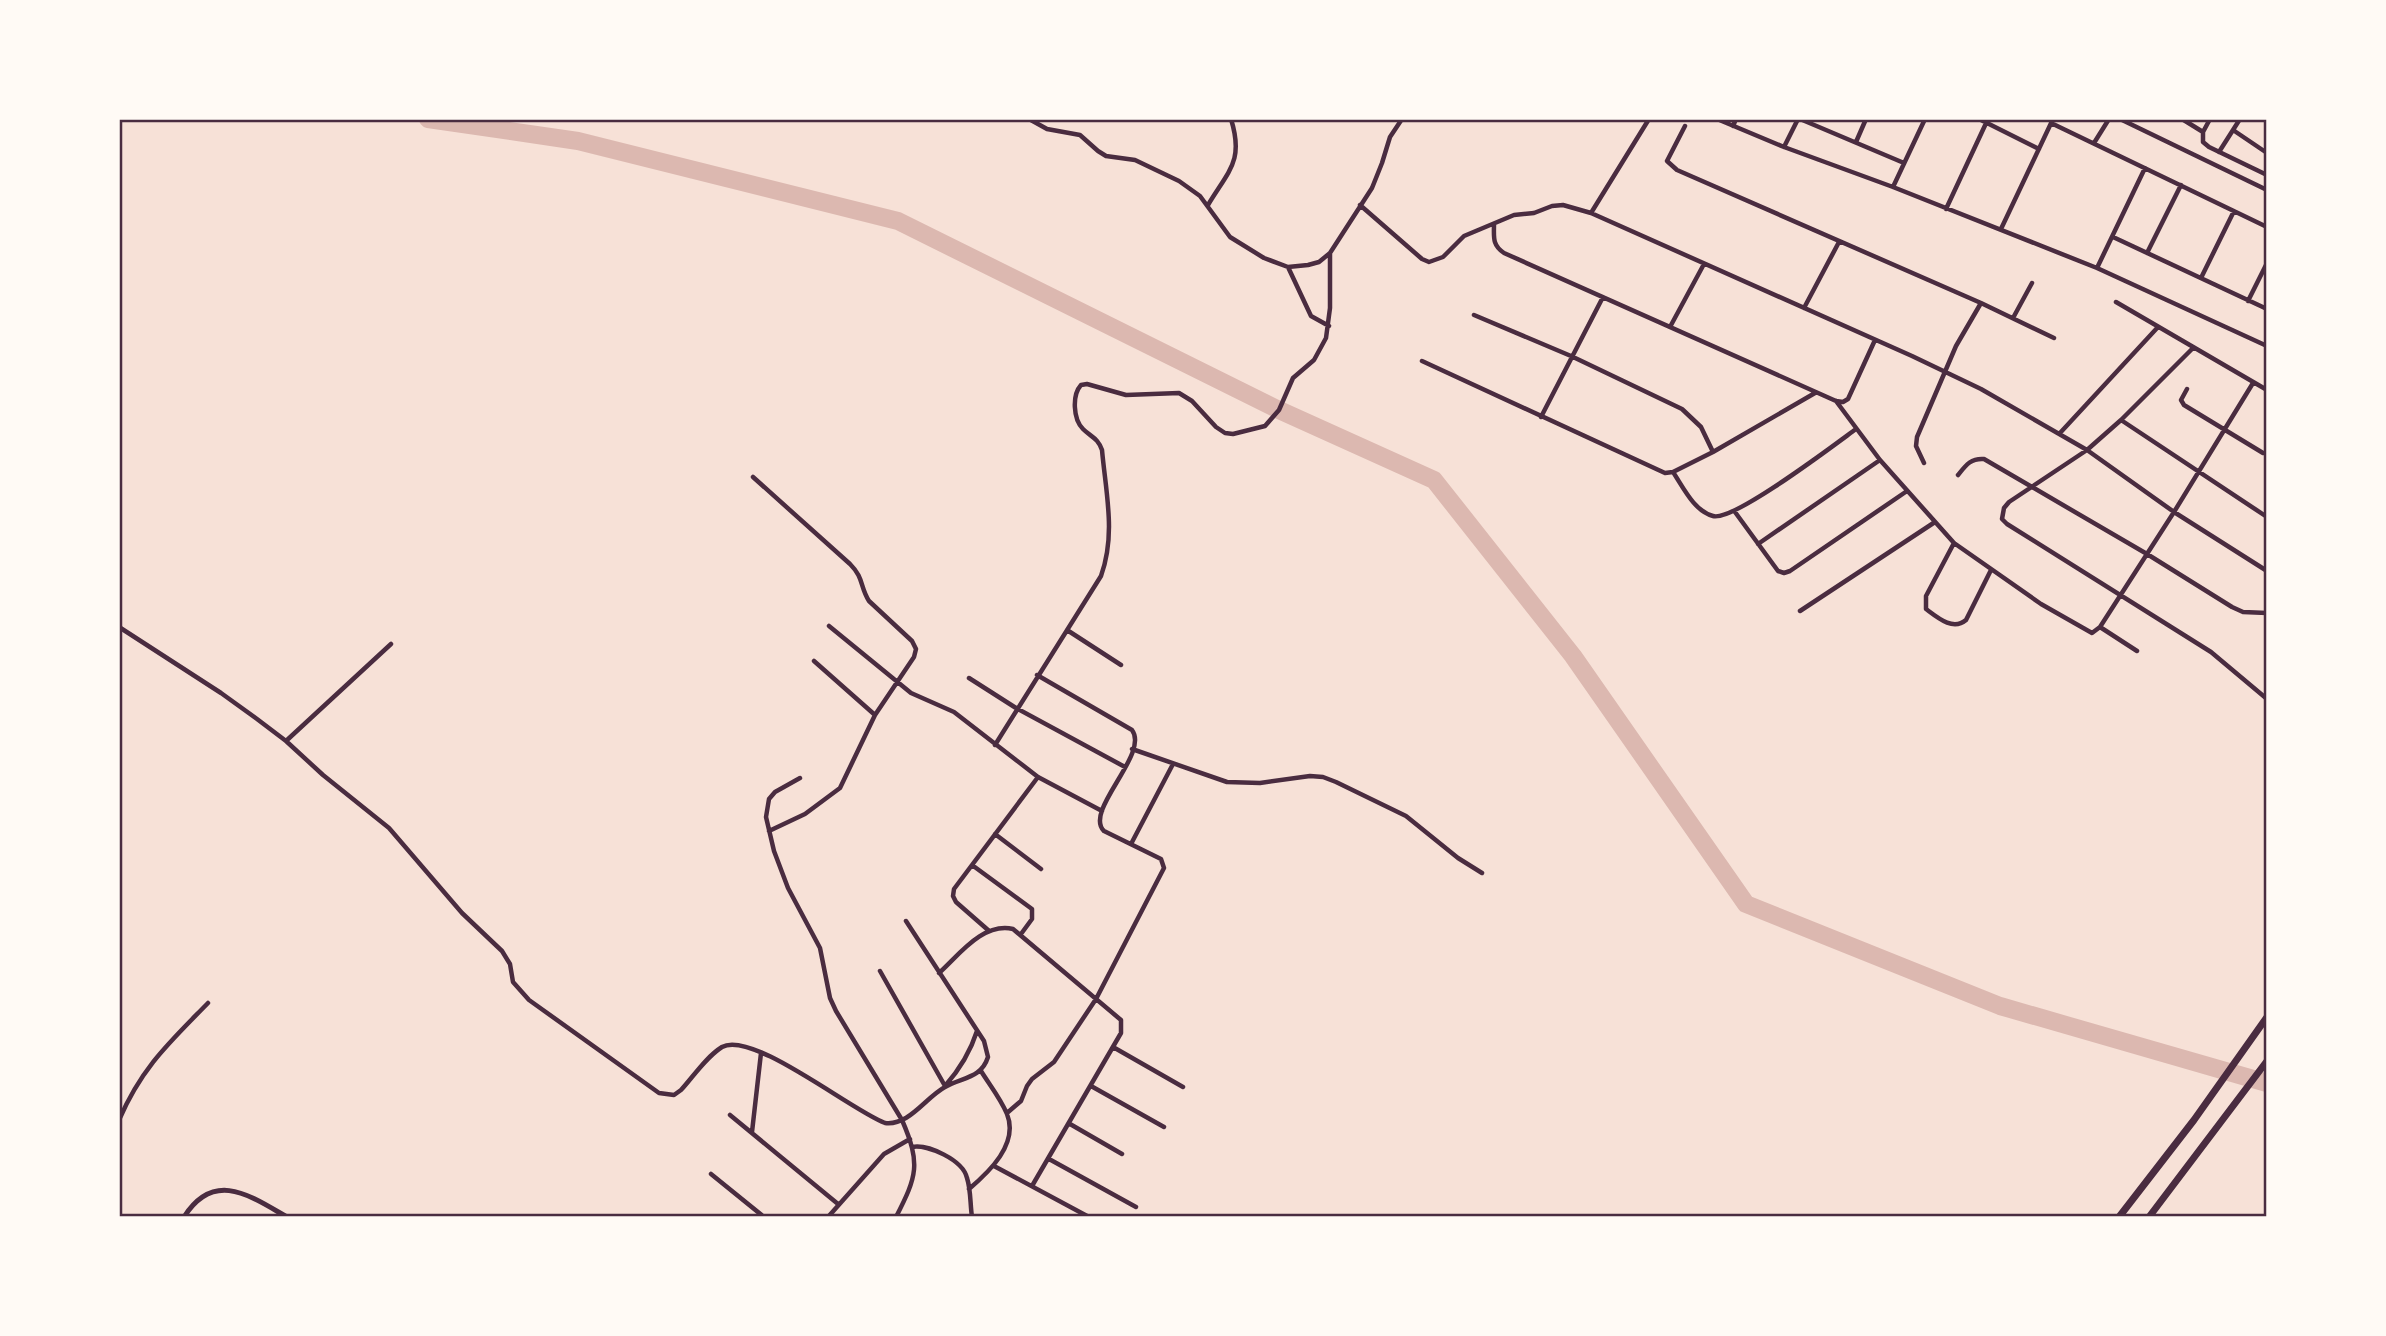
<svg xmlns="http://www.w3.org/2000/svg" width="2386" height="1336" viewBox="0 0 2386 1336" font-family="Arial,sans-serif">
<rect width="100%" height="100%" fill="#f7e1d7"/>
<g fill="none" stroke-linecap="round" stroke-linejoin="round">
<path stroke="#dcb8b0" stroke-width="18" d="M428,119L578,141L898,221L1279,410L1434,480L1573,656L1746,904L2000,1006L2267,1083"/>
<path stroke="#4a2c40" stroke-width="4.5" d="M1029,119L1047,129L1080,135L1098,151L1106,156L1135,160L1179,181L1200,196L1230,237L1264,258L1288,267L1308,265L1319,262L1330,253L1372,188L1382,163L1390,137L1402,119
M1717,119L1784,147L1893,187L2097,268L2267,346
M1800,119L1904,163
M1979,119L2039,149
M2120,119L2267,190
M2182,119L2203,132
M2210,119L2203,132V142L2209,147L2267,175
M2264,119L2267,121
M2051,123L2267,227
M1685,126L1667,161L1677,170L1981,303L2054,338
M1733,126L1736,119
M2233,130L2267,153
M1856,142L1866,119
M2094,143L2109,119
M1784,147L1798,119
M2219,152L2240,119
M1893,187L1925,119
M1208,205C1229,170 1244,161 1231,119
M1360,205L1422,259L1429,262L1443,257L1464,236L1514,215L1534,213L1552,206L1563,205L1591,213L1912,356L1981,389L2087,450L2174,512L2267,571
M1946,209L1988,119
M1591,213L1649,119
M1494,224C1494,237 1492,245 1504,253L1836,401L1843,402L1848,399L1875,340
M2001,229L2053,119
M2113,237L2267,309
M2147,253L2181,185
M1288,267L1311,316L1329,326
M2097,268L2145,168
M2201,278L2234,211
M2248,301L2267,263
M2116,302L2267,390
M1804,308L1839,242
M1474,315L1571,356L1682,409L1701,427L1713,452
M2013,318L2032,283
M1670,327L1704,264
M2193,348L2121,420L2087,450L2009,502L2004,508L2002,519L2007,524L2211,652L2267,699
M1422,361L1665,473L1673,472L1713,452L1815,393
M2187,389L2181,400L2184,405L2263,453
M1836,401L1880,460L1954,543L2041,604L2092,633L2100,627L2174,512L2253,383
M1541,417L1603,297
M2121,420L2267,517
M2060,433L2158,327
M1924,463L1916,446L1917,437L1956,346L1981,303
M1673,472C1683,487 1694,511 1713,516C1733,522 1834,445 1856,429
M1958,475C1966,465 1971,458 1984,459L2147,554L2232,607L2243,612L2267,613
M753,477L850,564C864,578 860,587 869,601L912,641L916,649L914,657L875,715L840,788L805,814L769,831
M1735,512L1778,571L1784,573L1790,571L1907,491
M1954,543L1926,596V609C1938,618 1953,631 1966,620L1991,570
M1758,544L1880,460
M1800,611L1935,522
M829,626L911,693L954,712L1038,777L1102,811
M119,627L221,693L257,719L286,741L323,775L389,828L462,913L502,951L510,964L513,982L529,1000L659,1093L674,1095L681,1090C693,1077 706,1057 722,1047C752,1030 852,1111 885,1123C909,1126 925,1098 945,1087C962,1077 981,1079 988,1057L984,1041L906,921
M2100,627L2137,651
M1067,630L1121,665
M814,661L875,715
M969,678L1016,708L1125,767
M286,741L391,644
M995,745L1101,576C1116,534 1106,494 1102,450C1098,438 1091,437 1083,429C1073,419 1072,395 1081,385L1087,384L1126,395L1179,393L1192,401L1216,427L1225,433L1233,434L1265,426L1279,410L1293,378L1314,360L1326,338L1330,308V253
M1132,749L1227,782L1260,783L1310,776L1323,777L1336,782L1406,816L1458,858L1482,873
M800,778L775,792L769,799L766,817L774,851L788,888L820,948L830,998L836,1011L902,1120C921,1164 917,1176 896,1217
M995,834L1041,869
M1131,844L1173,764
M972,865L1032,909V919L1021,934
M988,930L956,902L953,896L954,889L1038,777
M880,971L945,1086C960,1069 970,1053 977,1031
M939,973C959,955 983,922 1013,929L1121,1020V1033L1032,1186
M1113,1047L1183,1087
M1091,1086L1164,1127
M1007,1113L1021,1101L1027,1086L1032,1079L1054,1062L1096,999L1164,868L1161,859L1104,831C1083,811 1150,754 1132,730L1037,675
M730,1115L838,1204
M119,1120C142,1067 169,1043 208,1003
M1070,1124L1122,1154
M752,1132L761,1053
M912,1147C928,1144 963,1160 967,1178C971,1190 970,1204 972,1217
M1049,1159L1136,1207
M994,1166L1089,1217
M711,1174L764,1217
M969,1189C989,1172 1019,1144 1007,1114C1001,1099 989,1084 981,1071
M828,1217L884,1154L910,1139"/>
<path stroke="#4a2c40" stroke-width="5" d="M184,1217C214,1170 249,1195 287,1217"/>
<path stroke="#4a2c40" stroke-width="7" d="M2119,1217L2194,1120L2267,1017
M2149,1217L2267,1061"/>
</g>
<rect width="2386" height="1336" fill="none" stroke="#fffaf5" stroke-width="242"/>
<rect x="121" y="121" width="2144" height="1094" fill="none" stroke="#4a2c40" stroke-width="2.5"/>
</svg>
